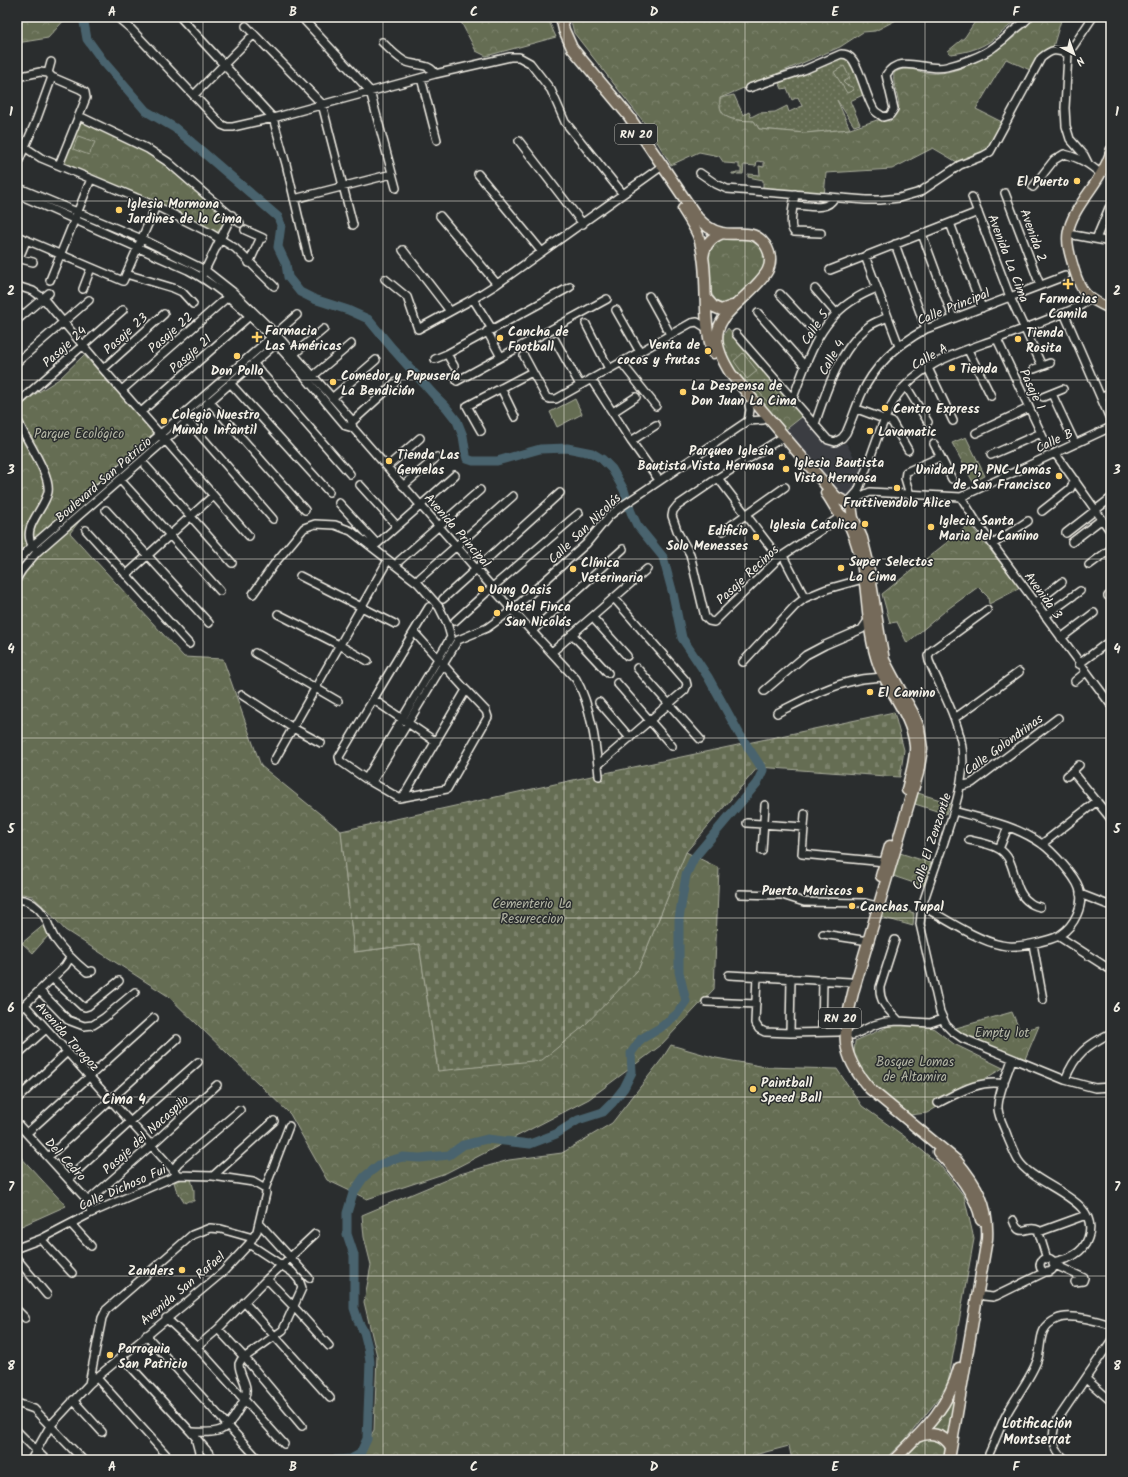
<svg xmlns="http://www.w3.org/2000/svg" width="1128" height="1477" viewBox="0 0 1128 1477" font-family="Kalam,sans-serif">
<defs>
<pattern id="grass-dots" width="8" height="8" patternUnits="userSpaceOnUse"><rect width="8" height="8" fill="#656d53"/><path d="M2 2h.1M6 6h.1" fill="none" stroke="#7c826c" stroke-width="1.8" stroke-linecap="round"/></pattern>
<pattern id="forest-crowns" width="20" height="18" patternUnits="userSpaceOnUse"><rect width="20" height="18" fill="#656d53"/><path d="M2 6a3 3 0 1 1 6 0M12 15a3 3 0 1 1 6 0" fill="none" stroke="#7c826c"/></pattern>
<pattern id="cemetery-stones" width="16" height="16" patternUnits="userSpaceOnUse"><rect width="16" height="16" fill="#656d53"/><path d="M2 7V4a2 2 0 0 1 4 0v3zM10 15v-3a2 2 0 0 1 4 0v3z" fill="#7c826c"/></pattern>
</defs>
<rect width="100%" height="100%" fill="#2a2d2e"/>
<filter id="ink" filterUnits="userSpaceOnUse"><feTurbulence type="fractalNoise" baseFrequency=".025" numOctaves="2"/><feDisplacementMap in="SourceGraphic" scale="8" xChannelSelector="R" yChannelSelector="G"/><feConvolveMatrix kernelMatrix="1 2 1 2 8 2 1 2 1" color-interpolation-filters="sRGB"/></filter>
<g filter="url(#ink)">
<path fill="#3b3d43" d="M803,416L824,441L834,446L846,443L854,457L866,461L855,489L847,500L839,497L784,431Z"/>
<path fill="url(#grass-dots)" stroke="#acaf9e" d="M843,55L849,58L859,78L857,79L862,84L865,94L850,101L860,124L854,126L837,100L850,129L805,133L759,129L754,121C737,120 717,122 720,98L734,95L743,115L749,112L751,117L759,113L775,112L787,106L789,112L802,106L798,97L792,100L787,88L782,89L779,82Z"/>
<path fill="url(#forest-crowns)" stroke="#acaf9e" d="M17,17H67L48,38L17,43Z
M441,17H547L556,37L486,56L476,51L461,22Z
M570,17H902L875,31L863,32L840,47L720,98C717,122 737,120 754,121L759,129L805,133L850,129L877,120L890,121C909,105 891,94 894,73C908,64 915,72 929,73C963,77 1014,42 1035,17H1062L1053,47L1039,54L1030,70L1006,59L976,109L1002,122L990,150L981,155L957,162L933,148L892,169L826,173L824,197L763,192V180L748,177V174L760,175L759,166L764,167V162L757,161L756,166L744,165L743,174H732V173H741V168H739V164L724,163L719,156L699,152L671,165L650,130L574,33Z
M978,17H1020C994,38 987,50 951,54L949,53L948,51L965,37Z
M844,66L850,78L843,82L846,85L852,87L854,90L847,93L834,72Z
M80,119L145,150L171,167L227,216L219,235L160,205L62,163Z
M722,239C744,239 756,234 767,256C766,261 765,270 762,274C759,279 754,282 750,286C739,297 721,316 711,292L707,254L711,244Z
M728,328L803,416L784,431L750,393L724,357L722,341L724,334Z
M84,355L155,434L150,436L151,438L132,455L70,533L184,657L223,659L261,766L341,831L354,952L419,944L438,1071L638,970L686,852L719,868L714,989L660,1046L589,1099L446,1173L367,1199L327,1180L290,1114L168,996L65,930L48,911L32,896L23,894L17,895V406L59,379Z
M966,437L985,476L973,482L952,443Z
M970,524L1020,588L989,604L988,597L978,587L945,611L907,643L897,622L890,623L882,594Z
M918,793L950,803L946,814L915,804Z
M900,853L931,863L923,886L893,876Z
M885,904L914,913L913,926L881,917Z
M45,924L48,936L33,953L22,943Z
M1012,1012L1020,1031L1039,1026L1025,1059C1008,1053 966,1040 956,1028Z
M905,1019L933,1028L954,1044L1003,1068L927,1113L910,1115L889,1103L865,1077L854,1056L855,1041Z
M671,1045L716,1058L766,1067L837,1069L862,1106L904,1136L939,1164L964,1196L974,1239L947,1388L906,1439L884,1460H792L789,1446L735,1460H357L374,1430L377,1356L364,1302L371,1265L364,1237L362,1215L460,1174L509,1160L562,1153L612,1123L662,1059Z
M17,1153L66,1206L17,1228Z
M183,1179H191L194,1190V1201H188L185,1203L176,1189L174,1182Z
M958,1385L947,1436L928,1430Z
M923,1438C934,1439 940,1441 946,1450L944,1460H899L919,1440Z"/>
<path fill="url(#cemetery-stones)" stroke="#acaf9e" d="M894,712L904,750L900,777L758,767L686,852L638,970L583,1027L542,1060L438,1071L419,944L354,952L341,831L596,775Z"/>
<path fill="#656d53" stroke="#acaf9e" d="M78,136L95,142L89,155L73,149Z
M743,353L757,371L747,379L734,361Z
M765,380L780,397L770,405L756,388Z
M575,399L582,414L557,427L550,412Z"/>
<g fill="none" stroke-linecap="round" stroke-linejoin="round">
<path stroke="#4a646e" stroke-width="9" d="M83,17L87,39L103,61L146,111L175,128L278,217L281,225L278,247L286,264L288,277L300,292L314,299L348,310L368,319L392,348L434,395L446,407L457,421L463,436L466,455L467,459L473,461H497L540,449L567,448L592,453L602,459L612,469L624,490L631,512L637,525L663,557L673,594L682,638L708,677L740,735L763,770L757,783L694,858L686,875L679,919V972L686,1001L677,1014L660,1028L641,1039L631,1053L632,1072L624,1088L613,1102L603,1112L578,1120L556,1134L530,1144L487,1139L463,1145L449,1155L420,1158L403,1157L392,1160L379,1165L364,1177L353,1193L347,1213V1234L354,1255V1308L359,1323L364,1332L368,1348L370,1362L367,1439L360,1454L351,1459L335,1460"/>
<defs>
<path id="minor" d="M117,17L130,28L222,125L227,127H233L273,118L435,74L510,57H519L530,63L551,90L565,122L623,194
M181,18L273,118L286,164L308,257
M305,21L370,91L396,188
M246,26L322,104L353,225
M382,42C389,49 396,56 404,61C413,66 431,63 435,74
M48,73L51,62
M17,77L40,72L48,73L52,77L80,89L85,92L86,98L59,165
M421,78L437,140
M749,88L804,70L841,54C844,54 847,54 850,57C860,65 866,99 875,111C877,113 881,115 883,117L890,115L894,109L886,75C899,53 926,72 946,67C959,64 983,56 994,47C1001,42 1007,37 1013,31C1018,27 1025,23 1029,17
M194,95L254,34
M79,116L148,149L168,162L206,195L240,223
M519,141L583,224
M17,142L41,158L156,206L210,233L235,248L274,286
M1088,163L1084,155L1070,139L1066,126L1065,108L1068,54L1093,17
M17,165L36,121L52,77
M700,173L716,184L727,189L866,200H880L899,198L920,192L960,165L983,156L990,152L1041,58C1052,49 1055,49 1068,54
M478,174L542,252
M17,187L142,239L205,270L233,292L276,334L351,419L353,428
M1033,187L1054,160L1064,154C1080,158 1088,163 1101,174
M1005,193L1040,285
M17,194L188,270C250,302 301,374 346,426L353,428L512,610L576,679C591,705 596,745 599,776
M795,194C794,203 788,226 794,232L821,233
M972,197L1010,297L1042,366
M294,199L392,174
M793,205C807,205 827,212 834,198
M440,216L497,284
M950,223L982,308
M245,230L263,238
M922,234L953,318
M1068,234L1111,242
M17,236L123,281L156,206
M1096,239L1109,208
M895,244L926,329
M403,250L450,311
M865,256L899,346
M17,258L33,262
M19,258L26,241
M249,263L261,237
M830,270L978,212
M126,274L173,288L182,292L193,304
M203,274L232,215
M385,279L407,297L418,329L473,299L497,284L658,169
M50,280L91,179
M17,286L33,291L43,298L103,369L249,536
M83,289L91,268
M815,289L836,313
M780,294L819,336
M649,296L670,334
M473,299L492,329
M616,310L640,352
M758,313L805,366
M1064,313L1111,421
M17,320L49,293
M586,324L609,369
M487,331L501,357
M736,334L828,440L835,442L842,438L846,433C852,420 856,407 861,395C874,366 898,344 926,329L1065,276
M997,339L1048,448
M555,340L580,385
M968,350L991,396
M294,354L324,329
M447,354L454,366
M524,356L546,397L550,399H556L691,323L697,322L708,329
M435,359L447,354L570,287
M17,362L89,300
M621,362L656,406
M253,363L350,474
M928,368L953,421
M103,369L164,314
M1034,369L1050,363
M313,376L351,344
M591,379L631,441L659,480
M457,381L607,299
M230,383L329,492
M905,387L909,391L928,422
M501,388L515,417
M122,390L231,294
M1052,394L1075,443
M1043,397L1063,389
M332,398L376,360
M793,398C807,361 819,320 855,299C862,294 870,291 877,288
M1101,398L1111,393
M21,400L123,310
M209,401L305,510
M857,409L892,422L908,450
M141,412L253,313
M613,412L636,397
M187,420L273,519
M748,421L750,410L749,405
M17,422L19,423C26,440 51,475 48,492C44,511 19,528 34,548
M352,422L396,382
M815,424C826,391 840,348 869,326C874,322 882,320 888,317
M481,431L467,406L532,372
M976,433L1029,408
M780,439L718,478L677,506L673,511L672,516L678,533L690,554L705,617L709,621L714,622L779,558L842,516
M631,441L656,425
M934,444L952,479
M1055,453L1111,532
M991,455L1041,433
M146,466L232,563
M387,467L420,438
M718,478L779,558
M124,484L220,591
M360,485L397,526
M403,486L437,457
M910,495L905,478L906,472L940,457
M961,497L979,526L1111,705
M846,502L850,500L858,491C870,462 880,422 897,396C919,363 961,352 996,339C1019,331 1041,322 1064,313L1080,306L1090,299
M339,503L377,544L455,475
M106,510L209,623
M852,510L859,497L870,492L961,497L1111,427
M1042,511L1070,489L1075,480
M86,530L189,644
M723,531L785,487
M1066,533L1111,498
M1072,542L1102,519
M993,544L1028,521
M783,556L805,598
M399,561L480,490
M17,562L32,546L297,315
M1089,565L1111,549
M126,575L213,496
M300,576L395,624
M17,578L22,570L37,552L279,341
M420,578L513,496
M253,594L275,563L304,528L315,524L335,525L351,531L418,583L439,607L447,623L451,637
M1108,596L1111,597
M443,599L560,493
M1035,603L1062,582
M987,610L931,651L928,656L929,661C940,687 955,713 961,741C968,775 954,810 944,842C936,864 929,885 922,906L920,924L940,1012L946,1025L952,1031L962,1038L1065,1080L1095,1088L1111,1087
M278,614L341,646L368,661
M1045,616L1080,591
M592,617L627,656
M455,621L488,591L579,513
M532,631L623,549
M414,632L466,690L486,711L488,717L447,789L399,798L366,779L340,761L339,757C369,707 398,657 429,607
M572,634L608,673
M1061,638L1094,613
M552,652L647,569
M255,653L338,701
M743,662L795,606L805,598L827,589L863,579
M1079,664L1111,640
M637,668L700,739
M1075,681L1086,672
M617,683L672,746
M764,691L806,655L825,645L862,629L869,619
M242,695L293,728L321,743
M374,700L436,742
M599,702L630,738
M777,713C803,700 828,686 857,680C865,678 875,678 884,677
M955,718L1019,672
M274,761L388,560
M598,765L685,690L687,685L686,681L614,598
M1073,772L1111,819
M1067,776L1079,765
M366,779L451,637
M372,782L458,640L487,628L512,610L586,544L609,516L622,506L748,421L763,420
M961,786L972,783L1058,718
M403,797L466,690
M805,814L802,854L885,862
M747,823L804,827
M969,840C979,842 991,844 999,849C1018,860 1011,890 1029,902C1032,905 1036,906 1040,907
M1042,844L1097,801
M999,849L1008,827
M762,851L765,805
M740,894L782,895L804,902L865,903L873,905
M1080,894L1111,906
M17,900C24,899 28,901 34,905C48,915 47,926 55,939C64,952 75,962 87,972L92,971
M922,906C944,918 978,941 1001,945C1013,948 1028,945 1040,942C1047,940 1054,939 1060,935C1074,926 1085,905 1079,888C1075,876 1052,851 1042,844C1017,826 983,819 954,811
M823,934L862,940
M1058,936L1111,970
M895,940L880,987C879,1003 889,1010 899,1021
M1033,944L1043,1000
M729,975L850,982
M757,976L755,1023L759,1029L765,1032L790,1033L838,1032
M53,979L82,1006L85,1007L88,1006L119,981
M40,991L68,1020L84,1026L93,1025L104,1018L135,992
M706,1002L756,1004
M25,1005L178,1175
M17,1012L65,966L70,958
M822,1032L823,980
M790,1033L791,978
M853,1035L874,1025L885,1022L899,1021L930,1023L942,1019
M17,1055L46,1029
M1012,1059C1008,1073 997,1095 998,1109C999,1119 1005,1128 1008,1138C1011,1145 1014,1153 1018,1160C1034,1187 1102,1198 1088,1238C1083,1254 1068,1259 1053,1262
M1065,1080C1075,1054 1087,1045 1111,1033
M17,1099L67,1052
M938,1103C958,1093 980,1079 1004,1084
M17,1123L88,1201L91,1213
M27,1133L154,1018
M48,1157L177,1039
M173,1170L178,1163L240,1110
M213,1176L274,1121
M68,1179L130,1122L198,1062
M88,1201L146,1150L217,1085
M1013,1220C1020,1240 1027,1224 1038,1230L1047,1259
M259,1223L309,1278
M71,1224L91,1246
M1039,1232L1086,1215
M41,1239L72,1273
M17,1248L41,1239L91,1213L178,1175L213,1176L253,1182L265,1189
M1040 1265a7 7 0 1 1 14 0a7 7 0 1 1-14 0Z
M17,1259L47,1295
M1053,1264L1084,1278L1083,1281L1075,1282
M267,1279L294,1307L329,1346
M984,1296L993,1297L996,1296L1045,1272
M244,1302L330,1398
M17,1310L25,1318
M166,1318L197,1347L284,1444
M218,1329L245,1358L302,1426
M146,1335L259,1460
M197,1347L218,1329L267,1279L315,1234
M121,1356L191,1432L215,1460
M96,1377L171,1460
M1086,1379L1111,1401
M89,1384L102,1318L106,1310L192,1235L210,1228L221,1229L253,1238
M73,1400L102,1432
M17,1403L34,1409L83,1460
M17,1431L46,1460
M191,1432C218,1433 225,1434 239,1409C243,1403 247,1395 246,1388C245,1380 239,1373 239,1364L241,1360L283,1330L302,1288L299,1280L292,1272L249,1244
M196,1441L201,1460
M989,1454C995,1441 1000,1427 1006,1415C1015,1398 1030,1379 1037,1361C1043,1345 1036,1328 1057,1319C1069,1313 1098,1321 1111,1325
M31,1460L50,1426L89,1384L223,1272L249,1244L257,1231L266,1193L265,1189L289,1126
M1066,1460C1052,1449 1050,1434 1058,1419L1111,1341"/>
<path id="major" d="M1111,150C1109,161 1103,170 1097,180C1087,196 1071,214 1068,233C1066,245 1071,258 1074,269C1081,294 1088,299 1111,309"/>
<path id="highway" d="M561,17L564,30L572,48L628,115L697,217C704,225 711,231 722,233C736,236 751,229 762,241C767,246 769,251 770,257C771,268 766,274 759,282C728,316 699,324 731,374L836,497L851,505L853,518L862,538L867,558L879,632L884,660L893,677L913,713L919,728L922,749L918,773L854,989C843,1033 838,1053 870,1089L956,1160C977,1185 989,1205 987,1239L949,1460
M683,209C688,217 694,226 698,235C711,273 700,316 713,353
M703,258C704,245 711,237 723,233
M706,298L714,307L721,310L732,306
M826,493C831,499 834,507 839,513C841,516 844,517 846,519C852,528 858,548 861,559C869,594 866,631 879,666C890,693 912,716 915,746C916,760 910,776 907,790
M881,876L890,846
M938,1152C955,1169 977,1196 981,1220
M917,1437C930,1431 944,1434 951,1447
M894,1460C923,1431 948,1409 959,1368"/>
</defs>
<use href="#minor" stroke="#f4f1e8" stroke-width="10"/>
<use href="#major" stroke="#f4f1e8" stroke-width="12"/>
<use href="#highway" stroke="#f4f1e8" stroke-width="13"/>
<use href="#minor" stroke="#2a2d2e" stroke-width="7"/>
<use href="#major" stroke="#746a5a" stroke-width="9"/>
<use href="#highway" stroke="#746a5a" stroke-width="10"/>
</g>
</g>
<path fill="none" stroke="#f4f1e8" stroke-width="1" stroke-opacity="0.55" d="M203,17V1460M383,17V1460M564,17V1460M745,17V1460M925,17V1460M17,201H1111M17,380H1111M17,559H1111M17,738H1111M17,918H1111M17,1097H1111M17,1276H1111"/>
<g fill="#ffd166" stroke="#2a2d2e" stroke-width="1.5">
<circle cx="1077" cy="181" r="4"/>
<circle cx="119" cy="210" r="4"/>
<path d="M1066 278h4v4h4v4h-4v4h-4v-4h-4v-4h4z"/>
<path d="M255 331h4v4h4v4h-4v4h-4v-4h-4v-4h4z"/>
<circle cx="500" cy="338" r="4"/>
<circle cx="1018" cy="339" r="4"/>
<circle cx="708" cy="351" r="4"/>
<circle cx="237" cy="356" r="4"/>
<circle cx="952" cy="368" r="4"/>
<circle cx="333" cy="382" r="4"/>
<circle cx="683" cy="392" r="4"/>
<circle cx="885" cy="408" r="4"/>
<circle cx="164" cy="421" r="4"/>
<circle cx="870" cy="431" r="4"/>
<circle cx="782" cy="457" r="4"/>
<circle cx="389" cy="461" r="4"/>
<circle cx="786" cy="469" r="4"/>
<circle cx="1059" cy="476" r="4"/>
<circle cx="897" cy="488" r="4"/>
<circle cx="865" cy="524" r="4"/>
<circle cx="931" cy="527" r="4"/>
<circle cx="756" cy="537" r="4"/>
<circle cx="841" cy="568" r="4"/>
<circle cx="573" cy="569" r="4"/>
<circle cx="481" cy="589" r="4"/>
<circle cx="497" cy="613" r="4"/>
<circle cx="870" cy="692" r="4"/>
<circle cx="860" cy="890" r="4"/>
<circle cx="852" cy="906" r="4"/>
<circle cx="753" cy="1089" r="4"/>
<circle cx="182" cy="1270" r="4"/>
<circle cx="110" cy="1355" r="4"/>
</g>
<g text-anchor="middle" stroke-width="3" stroke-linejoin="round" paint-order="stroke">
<g fill="#2a2d2e" stroke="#b7b6b0" stroke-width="1">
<rect x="615" y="124" width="42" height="20" rx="3"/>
<rect x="819" y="1008" width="42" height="20" rx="3"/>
</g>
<g font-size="12" font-weight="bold" fill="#f4f1e8">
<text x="636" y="138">RN 20</text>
<text x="840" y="1022">RN 20</text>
</g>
<g font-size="13" font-weight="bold" fill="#f4f1e8" stroke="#2a2d2e" text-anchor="start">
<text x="1069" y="186" text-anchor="end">El Puerto</text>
<text x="127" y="208">Iglesia Mormona<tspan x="127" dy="15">Jardines de la Cima</tspan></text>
<text x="1068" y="303" text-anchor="middle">Farmacias<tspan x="1068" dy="15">Camila</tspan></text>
<text x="265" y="335">Farmacia<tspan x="265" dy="15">Las Américas</tspan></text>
<text x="508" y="336">Cancha de<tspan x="508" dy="15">Football</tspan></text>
<text x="1026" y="337">Tienda<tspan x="1026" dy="15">Rosita</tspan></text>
<text x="700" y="349" text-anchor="end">Venta de<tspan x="700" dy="15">cocos y frutas</tspan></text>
<text x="960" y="373">Tienda</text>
<text x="237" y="375" text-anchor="middle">Don Pollo</text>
<text x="341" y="380">Comedor y Pupusería<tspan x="341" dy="15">La Bendición</tspan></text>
<text x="691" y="390">La Despensa de<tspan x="691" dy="15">Don Juan La Cima</tspan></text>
<text x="893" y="413">Centro Express</text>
<text x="172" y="419">Colegio Nuestro<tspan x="172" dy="15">Mundo Infantil</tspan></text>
<text x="878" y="436">Lavamatic</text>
<text x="774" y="455" text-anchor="end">Parqueo Iglesia<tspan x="774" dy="15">Bautista Vista Hermosa</tspan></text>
<text x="397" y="459">Tienda Las<tspan x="397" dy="15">Gemelas</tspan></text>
<text x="794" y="467">Iglesia Bautista<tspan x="794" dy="15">Vista Hermosa</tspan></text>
<text x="1051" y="474" text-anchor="end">Unidad PPI, PNC Lomas<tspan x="1051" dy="15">de San Francisco</tspan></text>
<text x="897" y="507" text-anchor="middle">Fruttivendolo Alice</text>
<text x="939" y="525">Iglecia Santa<tspan x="939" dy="15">Maria del Camino</tspan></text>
<text x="857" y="529" text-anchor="end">Iglesia Catolica</text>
<text x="748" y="535" text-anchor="end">Edificio<tspan x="748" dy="15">Solo Menesses</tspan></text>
<text x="849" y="566">Super Selectos<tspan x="849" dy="15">La Cima</tspan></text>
<text x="581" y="567">Clínica<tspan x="581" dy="15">Veterinaria</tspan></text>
<text x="489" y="594">Uong Oasis</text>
<text x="505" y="611">Hotel Finca<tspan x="505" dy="15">San Nicolás</tspan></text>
<text x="878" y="697">El Camino</text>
<text x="852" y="895" text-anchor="end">Puerto Mariscos</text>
<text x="860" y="911">Canchas Tupal</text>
<text x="761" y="1087">Paintball<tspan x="761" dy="15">Speed Ball</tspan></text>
<text x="174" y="1275" text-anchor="end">Zanders</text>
<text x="118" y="1353">Parroquia<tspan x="118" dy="15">San Patricio</tspan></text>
</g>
<g font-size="13" fill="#f4f1e8" stroke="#2a2d2e">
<text transform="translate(1034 235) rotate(70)" y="5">Avenida 2</text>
<text transform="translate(1009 258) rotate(69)" y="5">Avenida La Cima</text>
<text transform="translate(953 306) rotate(-22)" y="5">Calle Principal</text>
<text transform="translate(814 327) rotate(-56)" y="5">Calle 5</text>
<text transform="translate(170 332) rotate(-41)" y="5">Pasaje 22</text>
<text transform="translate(125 333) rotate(-42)" y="5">Pasaje 23</text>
<text transform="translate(64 346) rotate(-42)" y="5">Pasaje 24</text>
<text transform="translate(190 353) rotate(-41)" y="5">Pasaje 21</text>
<text transform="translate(929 356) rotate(-30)" y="5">Calle A</text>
<text transform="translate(831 357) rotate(-60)" y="5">Calle 4</text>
<text transform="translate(1033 389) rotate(65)" y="5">Pasaje 1</text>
<text transform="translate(1054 440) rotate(-25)" y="5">Calle B</text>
<text transform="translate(103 479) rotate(-41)" y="5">Boulevard San Patricio</text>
<text transform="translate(584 528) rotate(-44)" y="5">Calle San Nicolás</text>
<text transform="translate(458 530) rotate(49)" y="5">Avenida Principal</text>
<text transform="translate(747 574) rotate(-43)" y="5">Pasaje Recinos</text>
<text transform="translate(1044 595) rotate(54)" y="5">Avenida 3</text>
<text transform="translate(1003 744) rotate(-36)" y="5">Calle Golondrinas</text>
<text transform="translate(931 841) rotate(-72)" y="5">Calle El Zenzontle</text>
<text transform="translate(68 1036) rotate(48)" y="5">Avenida Torogoz</text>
<text transform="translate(145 1134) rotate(-42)" y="5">Pasaje del Nacaspilo</text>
<text transform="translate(66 1159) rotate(47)" y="5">Del Cedro</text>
<text transform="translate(122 1187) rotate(-24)" y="5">Calle Dichoso Fui</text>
<text transform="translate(182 1288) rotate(-40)" y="5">Avenida San Rafael</text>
</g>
<g font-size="13" fill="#b4b6a5" stroke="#2a2d2e">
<text x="79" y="438">Parque Ecológico</text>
<text x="532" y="908">Cementerio La<tspan x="532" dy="15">Resureccion</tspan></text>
<text x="1002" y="1037">Empty lot</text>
<text x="915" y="1066">Bosque Lomas<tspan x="915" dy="15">de Altamira</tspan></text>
</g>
<g font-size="14" font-weight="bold" fill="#f4f1e8" stroke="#2a2d2e">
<text x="124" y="1104">Cima 4</text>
<text x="1037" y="1428">Lotificación<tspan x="1037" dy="16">Montserrat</tspan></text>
</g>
</g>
<rect width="1128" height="1477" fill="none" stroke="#2a2d2e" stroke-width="44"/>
<g transform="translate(1074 54) rotate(139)" stroke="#2a2d2e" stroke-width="3" paint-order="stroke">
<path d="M0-3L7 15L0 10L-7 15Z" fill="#f4f1e8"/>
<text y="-6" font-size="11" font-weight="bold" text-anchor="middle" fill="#f4f1e8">N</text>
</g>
<rect x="22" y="22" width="1084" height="1433" fill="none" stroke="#f4f1e8" stroke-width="1.5"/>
<g font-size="13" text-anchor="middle" font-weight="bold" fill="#f4f1e8">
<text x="112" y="16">A</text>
<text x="293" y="16">B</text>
<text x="474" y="16">C</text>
<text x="654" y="16">D</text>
<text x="835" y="16">E</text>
<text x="1016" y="16">F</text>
<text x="11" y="116">1</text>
<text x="1117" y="116">1</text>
<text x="11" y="295">2</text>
<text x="1117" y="295">2</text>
<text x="11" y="474">3</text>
<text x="1117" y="474">3</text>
<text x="11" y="653">4</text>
<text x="1117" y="653">4</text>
<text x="11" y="833">5</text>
<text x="1117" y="833">5</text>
<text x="11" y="1012">6</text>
<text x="1117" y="1012">6</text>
<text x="11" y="1191">7</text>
<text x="1117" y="1191">7</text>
<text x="11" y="1370">8</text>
<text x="1117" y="1370">8</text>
<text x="112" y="1471">A</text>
<text x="293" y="1471">B</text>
<text x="474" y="1471">C</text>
<text x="654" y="1471">D</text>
<text x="835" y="1471">E</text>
<text x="1016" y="1471">F</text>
</g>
</svg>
